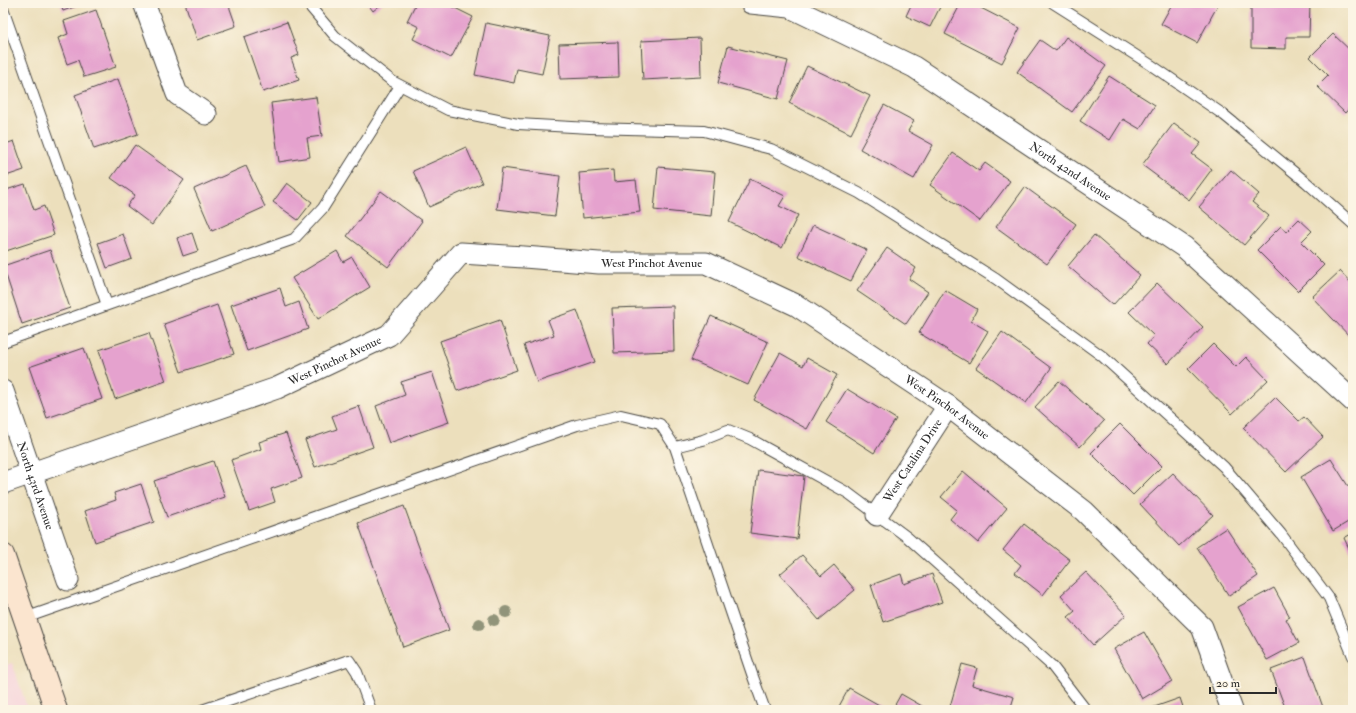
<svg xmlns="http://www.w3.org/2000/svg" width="1356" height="713" viewBox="0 0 1356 713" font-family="'IM FELL Double Pica',serif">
<rect width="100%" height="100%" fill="#fcf5e5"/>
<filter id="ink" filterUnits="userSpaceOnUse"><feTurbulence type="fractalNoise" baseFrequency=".025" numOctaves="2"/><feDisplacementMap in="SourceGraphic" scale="8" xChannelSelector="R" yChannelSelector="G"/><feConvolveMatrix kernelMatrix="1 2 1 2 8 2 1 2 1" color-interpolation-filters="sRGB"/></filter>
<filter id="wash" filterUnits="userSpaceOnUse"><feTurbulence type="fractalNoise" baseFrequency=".012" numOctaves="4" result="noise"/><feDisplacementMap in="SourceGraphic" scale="16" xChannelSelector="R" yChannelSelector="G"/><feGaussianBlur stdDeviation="0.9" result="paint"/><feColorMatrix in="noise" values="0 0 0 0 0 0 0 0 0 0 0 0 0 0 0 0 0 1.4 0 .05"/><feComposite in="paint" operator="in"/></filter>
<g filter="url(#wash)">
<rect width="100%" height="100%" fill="#ecdfbc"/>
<path fill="#f5cfda" d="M12,663L15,671L28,710H3V666Z"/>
<g id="blocks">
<path fill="#e5a2ce" d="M60,3H85L63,11Z
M185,3H228L236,26L197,40Z
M367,3H383L373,11Z
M416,3H445L473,17L451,58L413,39L419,27L407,21Z
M912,3H942L930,27L906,16Z
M961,3H971L1020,28L1002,63L945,34Z
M1165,3H1219L1197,43L1161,24L1171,6Z
M1251,3H1310L1309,37H1286V49L1251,48Z
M96,10L116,67L84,77L78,60L67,64L58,38L68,34L64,21Z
M287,22L299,55L291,58L299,80L263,92L244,37Z
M486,23L550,36L542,74L517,69L514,83L475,75Z
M1333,34L1353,53V104L1345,113L1317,86L1328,75L1310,57Z
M1066,37L1106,66L1072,112L1017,72L1040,40L1056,51Z
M700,38L701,77L643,80L641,41Z
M618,42L619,77L560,79L559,44Z
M728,46L788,61L778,99L718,83Z
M807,66L870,96L851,134L789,103Z
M1109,76L1155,105L1140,129L1123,119L1110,140L1080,121Z
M118,79L138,134L94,149L75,95Z
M316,97L322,136L307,138L310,157L279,162L271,103Z
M884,105L914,121L908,131L933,145L914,179L860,149Z
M1174,123L1201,143L1192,154L1212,169L1189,200L1142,165Z
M14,141L24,170L3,177V145Z
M135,145L184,180L152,225L127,206L135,195L111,178Z
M466,147L482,183L429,207L413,171Z
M953,153L979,171L985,163L1010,181L980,221L930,185Z
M246,166L265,207L212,231L194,189Z
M658,167L715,172L711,216L654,210Z
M502,168L560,176L555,216L497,209Z
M613,170L614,182L636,180L640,212L583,218L579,173Z
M1231,170L1259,194L1252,202L1269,216L1244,245L1199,207Z
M750,179L785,196L779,206L798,215L782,248L729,222Z
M287,183L312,202L298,220L273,202Z
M25,184L34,210L44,206L54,235L3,252V191Z
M1025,187L1076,224L1047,264L996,227Z
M381,191L422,221L388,267L347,236Z
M1299,219L1312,231L1301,242L1324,265L1298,291L1257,250L1281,226L1286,232Z
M813,225L867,250L851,281L798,256Z
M192,233L198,251L183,256L177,238Z
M123,234L132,259L107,268L98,243Z
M1094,235L1140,275L1113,305L1068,266Z
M887,248L916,268L909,279L928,292L906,324L857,291Z
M50,250L70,308L22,324L3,266Z
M337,251L343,262L352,257L370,287L318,319L292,278Z
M1340,271L1353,285V340L1312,297Z
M1157,283L1203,327L1168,364L1147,344L1154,336L1129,312Z
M280,288L286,307L299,302L308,329L247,351L231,305Z
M945,290L977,309L971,321L988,331L969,363L919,333Z
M217,305L234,354L181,372L164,324Z
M673,306L674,351L614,353L612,308Z
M577,310L595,362L537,382L524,345L554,335L548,320Z
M711,316L768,342L748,385L691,360Z
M500,320L517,370L457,391L440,341Z
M1002,332L1051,368L1026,403L976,368Z
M149,333L166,381L115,399L99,350Z
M1213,344L1236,367L1246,357L1268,380L1232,414L1188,369Z
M84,348L102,399L47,418L29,367Z
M780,353L803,366L807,358L837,375L807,429L754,400Z
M432,372L449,422L389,443L376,406L405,395L401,382Z
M1059,381L1104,421L1080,447L1035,407Z
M847,389L896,419L874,453L826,422Z
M1275,397L1299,421L1304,417L1323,437L1286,472L1243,428Z
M359,406L373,447L315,467L305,440L337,429L332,416Z
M1120,424L1162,466L1133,495L1091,453Z
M286,433L302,478L271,489L275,502L249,511L231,460L261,449L259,442Z
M1331,459L1348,486L1353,483V519L1333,531L1301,477Z
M213,461L225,497L167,517L154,481Z
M758,470L804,476L797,539L750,533Z
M963,471L1007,508L978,543L950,519L957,510L941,497Z
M1173,473L1213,515L1179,546L1140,504Z
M141,484L154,522L95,542L85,511L116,500L114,493Z
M404,506L449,630L403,647L358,523Z
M1024,524L1070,560L1043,595L1015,573L1021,565L1003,550Z
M1226,528L1258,576L1229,596L1197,547Z
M1353,533V557L1344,538Z
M802,555L821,576L834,565L855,590L819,620L780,574Z
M1086,572L1126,615L1093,645L1068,617L1075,611L1061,595Z
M901,574L904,584L932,574L942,602L883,622L871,585Z
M1274,588L1290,617L1286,619L1299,643L1267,660L1238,607Z
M1144,632L1172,681L1142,699L1114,649Z
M1305,657L1324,710H1286L1271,670Z
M962,664L977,668L972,685L1014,697L1010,710H949Z
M849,688L888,710H837Z
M901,694L929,710H892Z
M1180,698L1184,710H1146Z"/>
</g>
</g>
<g filter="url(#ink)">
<use href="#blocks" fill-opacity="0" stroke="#484641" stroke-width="1"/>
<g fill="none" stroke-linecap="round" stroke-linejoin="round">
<defs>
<path id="lane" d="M307,3L335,36L392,81L448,110L518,124L590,128L704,131L771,149L859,193L996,279L1102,356L1224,467L1281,534L1329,598L1353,656
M1053,3L1151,65L1224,115L1306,182L1353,224
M3,9L107,305
M3,342L294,239L323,208L400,86
M675,447L752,674L765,710
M25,618L577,425L621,415L660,424L675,447L703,440L728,430L750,439L848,493L907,537L1052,666L1086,710
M202,710L349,660L357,672L371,710"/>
<g id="street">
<path d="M144,3L177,94L206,114"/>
<path id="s1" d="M751,3L790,7L914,67L1184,247L1353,401"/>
<path id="s2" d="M3,391L68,580"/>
<path id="s3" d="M3,483L277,388L389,335L461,253L524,257L599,263H706L796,305L948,406L1084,511L1202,627L1232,710"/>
<path id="s4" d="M877,515L948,406"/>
</g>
<path id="secondary" d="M3,555L56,710"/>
</defs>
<use href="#lane" stroke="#484641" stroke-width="12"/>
<use href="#street" stroke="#484641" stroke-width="23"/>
<use href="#secondary" stroke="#484641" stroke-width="24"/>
<use href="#lane" stroke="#fff" stroke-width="10"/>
<use href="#street" stroke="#fff" stroke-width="21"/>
<use href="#secondary" stroke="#fbe5cf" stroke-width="22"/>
</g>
<g fill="#91947a">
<circle cx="506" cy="612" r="6"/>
<circle cx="494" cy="620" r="6"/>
<circle cx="479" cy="624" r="6"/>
</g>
</g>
<g text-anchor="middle" stroke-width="3.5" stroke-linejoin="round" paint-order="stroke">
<g font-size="12" fill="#2b2b2b" stroke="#fcf5e5">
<text dy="4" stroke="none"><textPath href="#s1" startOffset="365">North 42nd Avenue</textPath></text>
<text dy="4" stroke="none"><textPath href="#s3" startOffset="714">West Pinchot Avenue</textPath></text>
<text dy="4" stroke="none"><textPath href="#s3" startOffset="354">West Pinchot Avenue</textPath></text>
<text dy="4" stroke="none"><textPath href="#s3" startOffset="1050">West Pinchot Avenue</textPath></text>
<text dy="4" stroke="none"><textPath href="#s4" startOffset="65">West Catalina Drive</textPath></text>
<text dy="4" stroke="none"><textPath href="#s2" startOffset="100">North 43rd Avenue</textPath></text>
</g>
</g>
<rect width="1356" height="713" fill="none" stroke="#fcf5e5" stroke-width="16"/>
<path d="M1210 687v6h66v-6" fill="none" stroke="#2b2b2b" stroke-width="2"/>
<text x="1216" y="687" font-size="12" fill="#2b2b2b" stroke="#fcf5e5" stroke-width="3" paint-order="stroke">20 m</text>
</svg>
